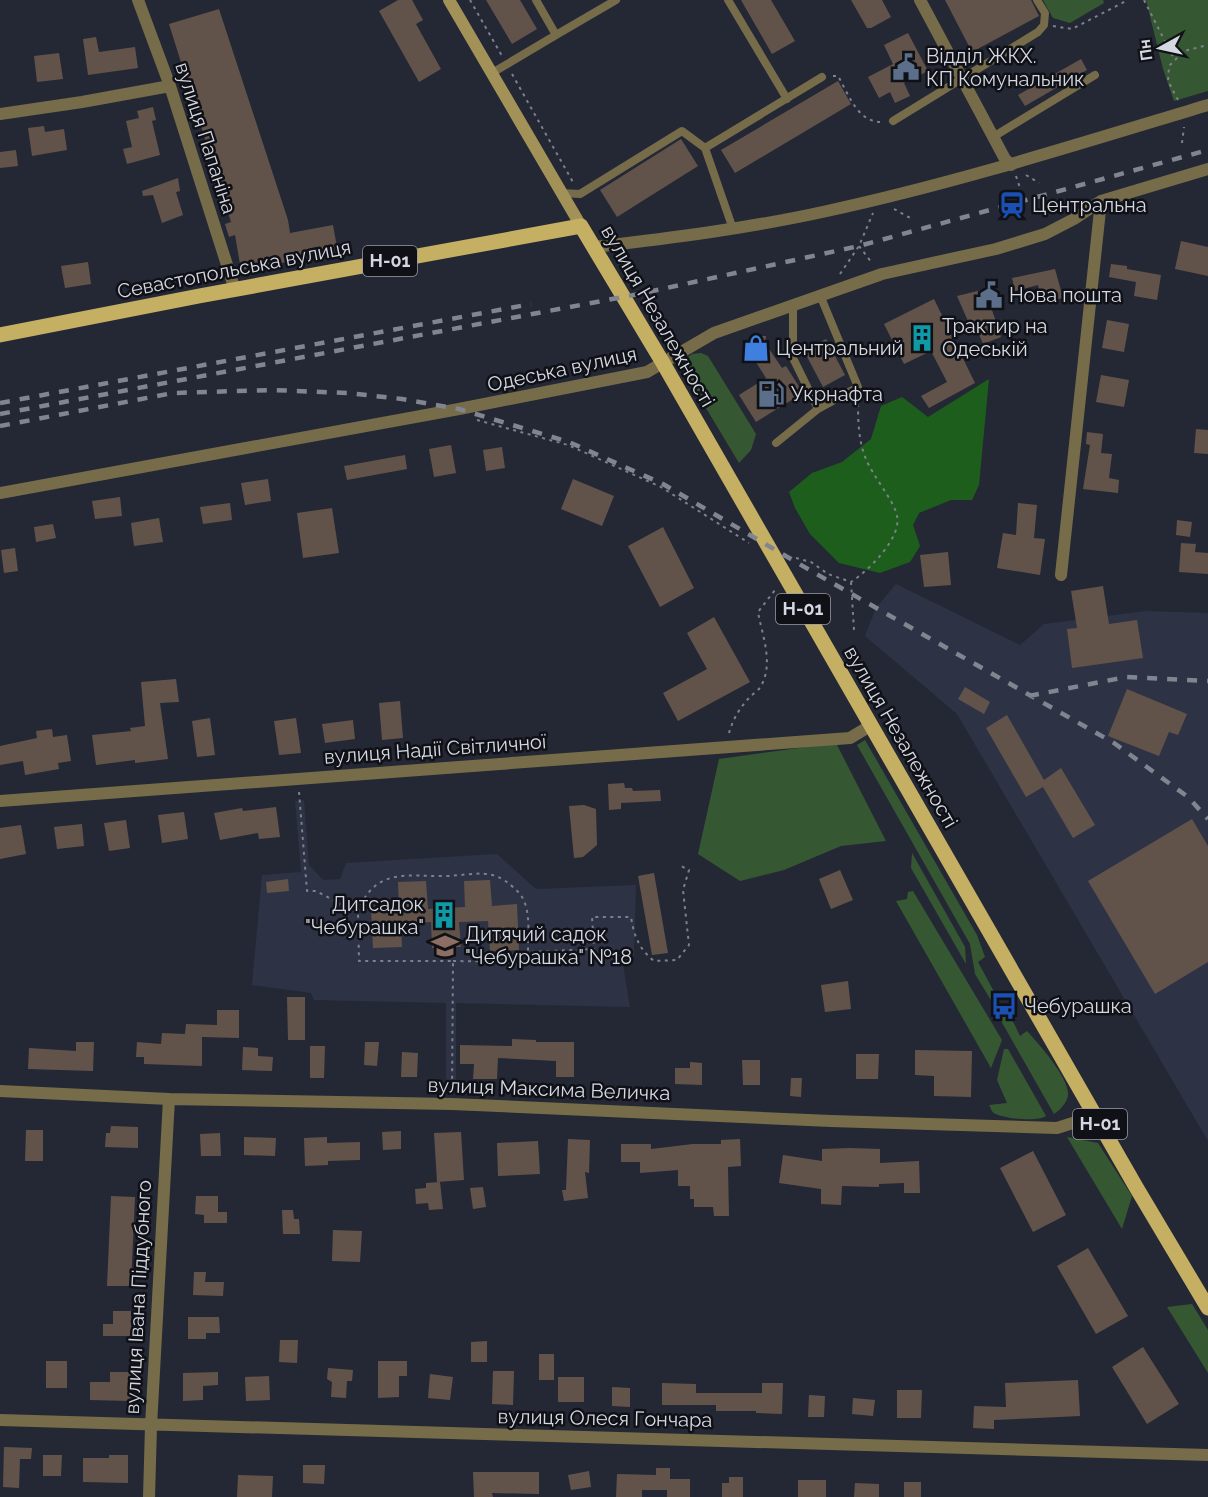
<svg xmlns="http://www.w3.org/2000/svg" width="1208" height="1497" viewBox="0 0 1208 1497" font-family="Raleway,sans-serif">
<rect width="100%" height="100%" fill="#242835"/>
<path fill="#2d3345" d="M896,584L1020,645L1044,624L1146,611L1208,613V1141L957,714L865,636L876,608Z
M304,800L309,865L323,880L340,879L346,863L497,854L536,889L636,885L634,956L622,959L630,1007L456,1003V1085H446V1003L314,1000L311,993L252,985L262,875L301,872L295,801Z"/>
<path fill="#355832" d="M1043,0H1103L1104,3L1070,23L1053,18Z
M1146,0H1208V91L1174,101L1163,69Z
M701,353L708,356L756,434L751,450L739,463L679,363L692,354Z
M865,740L977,935L985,957L978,962L998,999L992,1002L975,974L970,944L857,745Z
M836,743L886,841L841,846L784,870L740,881L698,854L719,759Z
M912,853L965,947L966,964L911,868Z
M913,891L1002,1040L991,1068L896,901L907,899L908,892Z
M1009,1013L1020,1036L1027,1031C1038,1043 1070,1079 1068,1095C1067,1103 1060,1110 1054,1114L1000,1019Z
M1004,1049H1008L1046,1116C1038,1122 1003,1119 994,1113C991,1111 991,1108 989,1105L1007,1103L997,1080Z
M1067,1137L1098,1143L1132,1196L1122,1229Z
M1192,1304L1208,1330V1373L1167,1307Z"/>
<path fill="#1e5e1c" d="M989,379L979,485L972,500H951L919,513L913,525L920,546L910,562L880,573L839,563L810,534L795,508L789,492L812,473L842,462L871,439L881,406L902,397L928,417Z"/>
<path fill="#62534a" d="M398,0H412L423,20L416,24L441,69L419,82L379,11Z
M486,0H520L537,29L512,44Z
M741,0H771L795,41L772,54Z
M851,0H882L891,17L871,28H867Z
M945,0H1031L1039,16L972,52Z
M219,9L288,220L290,233L333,225L338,253L241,270L235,235L229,237L225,224L231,222L169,24Z
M908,33L928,71L904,83L910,96L895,103L890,92L879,98L868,77L893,64L884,45Z
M96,37L99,52L135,47L138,68L88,75L83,39Z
M59,53L63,79L37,82L34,56Z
M1081,59L1087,70L1025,106L1018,95Z
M838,81L851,104L735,173L721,150Z
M153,107L156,120L152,121L160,155L127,164L123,149L132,147L126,121L139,118L137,111Z
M44,126L45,132L64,129L67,150L32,156L28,128Z
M681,139L698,166L617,217L600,190Z
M16,150L18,166L0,168V152Z
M178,178L180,191L176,192L183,215L162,223L153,195L143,196L142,191Z
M1181,241L1208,247V276L1175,269Z
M88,262L91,284L65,288L61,266Z
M1111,264L1127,266V269L1161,275L1157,300L1134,296L1136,282L1109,277Z
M1055,269L1063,298L1042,303L1038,285L1015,291L1012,278Z
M994,287L999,308L992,310L1001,337L983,344L976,327L971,328L957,296Z
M934,299L975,383L929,408L921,396L947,382L931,351L904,364L884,324Z
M1107,320L1129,324L1124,352L1102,348Z
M758,336H766L765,343L782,368L786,366L803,393L756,422L739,395L766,378L752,356L745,353L743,350L746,342Z
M826,339L845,375L823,387L804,351Z
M1101,375L1129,380L1124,407L1096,402Z
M1196,429L1208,430V454L1194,453Z
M1087,432L1103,434L1101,453L1112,454L1109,478L1119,480L1118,493L1083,489L1090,445L1086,444Z
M451,445L456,473L434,477L429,449Z
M502,447L505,468L486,471L483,450Z
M405,455L407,469L347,480L344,466Z
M268,479L271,501L245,505L241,483Z
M573,479L614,496L602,526L561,509Z
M120,497L122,516L95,519L92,501Z
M230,503L232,520L203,524L200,507Z
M1018,503L1037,505L1034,538L1045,539L1040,575L997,568L1003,533L1016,535Z
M332,508L339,553L303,558L297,513Z
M159,518L163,542L134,546L131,523Z
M1177,520L1192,522L1190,537L1176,535Z
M53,524L56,538L36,542L34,527Z
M663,527L694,588L660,607L628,546Z
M1181,543L1196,544L1195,552L1208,553V574L1179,572Z
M15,548L18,571L4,573L1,550Z
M948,552L951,585L924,587L920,555Z
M1103,586L1109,624L1137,620L1143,658L1072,668L1067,629L1077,628L1071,591Z
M714,617L750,682L678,721L663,693L707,669L687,633Z
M176,679L179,702L160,703L168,759L135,763V760L96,765L92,735L131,731L130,728L145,726L141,682Z
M965,687L990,702L984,714L958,699Z
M1127,689L1187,714L1178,735L1169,732L1159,756L1108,736Z
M400,701L403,738L382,740L379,703Z
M1007,715L1044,780L1061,768L1095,825L1073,838L1043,787L1026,797L986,728Z
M210,718L215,755L197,757L192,721Z
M296,718L301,753L279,755L274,721Z
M353,720L355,739L325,743L322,724Z
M52,729L53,737L67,735L71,761L58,763L59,769L25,775L23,761L0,765V746L37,738L36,731Z
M624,783L625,788H632L633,791L660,790L661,801L621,803V809L609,810L608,784Z
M584,805L596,809L597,845L583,857L574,858L569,806Z
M276,807L280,837L259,839L258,833L220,840L214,813L242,808L243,811Z
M184,812L188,839L162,843L158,815Z
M1192,819L1208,846V962L1155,994L1088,881Z
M126,820L130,848L109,851L104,823Z
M82,824L84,846L57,849L54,827Z
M21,825L26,854L0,859V828Z
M840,870L853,900L831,909L819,879Z
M654,873L668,953L652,955L638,876Z
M288,879L289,891L267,893L266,882Z
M490,880L492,906L517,904L519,950L490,951L488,921L459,922L461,947L432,948L431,922L401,924L402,947L373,948L371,909L399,908L398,882L426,881L428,909L465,907L464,881Z
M848,981L851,1009L825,1012L821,985Z
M287,997H305V1040H288Z
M217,1010H239V1038L202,1037V1066L144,1064V1057H136L137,1042L161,1044L162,1033L185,1034L186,1024L217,1025Z
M512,1039L536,1040V1042H574V1077H556V1061L498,1058L497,1079H473L474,1064H460V1045L512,1046Z
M76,1042H94L93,1071L28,1069L29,1048L76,1051Z
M365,1042H379L377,1066L364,1065Z
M310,1046H325L324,1078H310Z
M243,1047L258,1048V1056L273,1057L272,1071L242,1070Z
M915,1050L972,1051L971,1097L934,1096V1076L915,1075Z
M402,1052L418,1053L417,1077H401Z
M856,1054H879L878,1079H856Z
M742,1060H760V1085H743Z
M690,1062L702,1063V1085L675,1084V1068H690Z
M791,1078H802L801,1097L790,1096Z
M111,1126L138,1127V1148L105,1147L106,1133H110Z
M26,1130H43V1161H25Z
M401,1131V1149L383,1150L382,1132Z
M461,1132L464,1180L437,1182L434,1133Z
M220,1133L221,1156H201L200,1134Z
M244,1137L276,1138L275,1156L244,1155Z
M327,1137V1143L360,1142V1160L328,1161V1165L305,1166L304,1138Z
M568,1139L590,1140L589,1173L585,1172L588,1198L564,1201L562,1190H566Z
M740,1139L741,1166L728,1167L729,1216H714L713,1207H694V1199H690V1186H678V1170L640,1173V1162H621V1144H651V1149L693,1144H721V1140Z
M538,1141L540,1174L498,1176L497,1143Z
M850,1148L880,1149V1163L919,1161L920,1193H904V1183L879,1184V1187L842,1186L841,1205L821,1204V1189L779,1183L783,1155L822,1161V1149Z
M1033,1151L1066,1215L1033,1232L1000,1168Z
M440,1182L443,1209L429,1210L428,1203L416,1204L415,1189L426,1188V1183Z
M483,1187L486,1207L473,1209L470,1188Z
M111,1196L135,1197L131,1286H107Z
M196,1196H218V1212H227V1223H204V1215L195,1214Z
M282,1210H293L294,1219H299L300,1234H283Z
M333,1230L362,1231L360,1262L332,1261Z
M1088,1248L1128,1316L1096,1334L1057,1266Z
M194,1272H206L205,1282H224L223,1296L193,1295Z
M113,1311H131V1336H103V1324H113Z
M188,1317H219L220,1333H206V1339H188Z
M280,1340H298L297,1363L279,1362Z
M487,1341V1362H471V1342Z
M1143,1347L1179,1404L1147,1424L1112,1367Z
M539,1354H554V1380H539Z
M46,1361H67V1388H46Z
M378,1361H407V1376H399V1397L378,1398Z
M328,1368L353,1370L352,1381H347L346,1398L331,1397L332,1382L327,1379Z
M493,1371H514L513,1405L492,1404Z
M110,1372H131V1401L90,1400V1382H110Z
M218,1372V1385L203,1386V1400L183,1401V1373Z
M430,1374L453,1377L450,1400L428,1398Z
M269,1376L270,1400L246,1401L245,1377Z
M558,1377H584V1402H558Z
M1078,1380L1080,1416L994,1420V1429L973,1428L974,1406L1006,1407L1005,1383Z
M662,1383L696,1384V1393H762V1383H783L782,1414L756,1413V1411H716V1405H662Z
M612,1387L630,1388V1407L612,1406Z
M897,1390H922L921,1418H897Z
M809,1395L825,1396L824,1417H808Z
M853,1398L875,1400L873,1416L852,1414Z
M4,1447L32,1448L31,1459H20L19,1488L3,1487Z
M43,1455H62L61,1476H43Z
M109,1455H128V1483L83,1482V1458H109Z
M303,1465H325L324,1484L303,1483Z
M656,1468H670V1479H690V1497H667V1490H642V1497H616L617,1474L656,1475Z
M589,1471L591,1487L571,1490L568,1475Z
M473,1472H539V1494L492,1493L493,1497H474Z
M238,1475L273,1476L272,1497H237Z
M729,1477H743V1497H722V1483H729Z
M798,1480H826V1497H798Z
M904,1482H921V1497H904Z
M855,1483L879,1484V1497H854Z"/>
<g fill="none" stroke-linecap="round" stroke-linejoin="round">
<path stroke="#7d818c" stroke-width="2" stroke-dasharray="3 4.5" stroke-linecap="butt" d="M470,0L502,56
M1144,0L1174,59
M1053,26L1072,29L1128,0
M512,74L574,184
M833,76H838C849,95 858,124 884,122
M1178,100L1168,81L1169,66L1184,51L1208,45
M1182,143L1184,127
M1026,175L1039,183
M1016,176L1020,188
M894,209L912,219
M859,246L872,263
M840,274L859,246L873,213
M477,420L568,445L661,487L749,543
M796,558L811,562L828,574L851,582C868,571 902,538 897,516C895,502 872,475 866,459C858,440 858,419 858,399
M851,582L854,630
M729,733C733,719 740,707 751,696C754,693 759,690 761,686C774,663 762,635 758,612L775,590
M299,792L307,891H316L358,913L359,961H453L452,1092
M358,912C375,866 409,877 447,876C474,875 491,867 513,887C516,890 520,893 522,897C531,912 528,936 528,952
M453,961L529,962L528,952L594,949L592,917H631C634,936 639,949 654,961L677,960L689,945L683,890L689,870L679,865"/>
<path stroke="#776c49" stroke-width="8" d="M728,0L787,99
M556,35L616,0
M492,73L556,35L536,0
M893,121L1038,32L1044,25L1045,13L1037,0
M993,137L1095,75
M705,148L822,77
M562,193L580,194L682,131L705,148L733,229
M818,409L858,387L820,295
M776,443L818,409L793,358V304"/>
<path stroke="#776c49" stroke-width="12" d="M138,0L170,86L235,290
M920,0L1005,159L1011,165
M0,114L82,102L170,86
M594,247C672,238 750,228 827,211C956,183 1082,143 1208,105
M0,493L459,409L647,372L714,333L882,274L996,249L1045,234L1074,219L1101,201L1208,169
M1061,575L1101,201
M0,801L850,738L870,726
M0,1091L169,1099L452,1104L831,1121L1057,1128L1095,1116
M0,1420L1208,1455
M149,1497L151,1426L169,1099"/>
<path stroke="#a39258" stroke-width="12" d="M449,0L581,226"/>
<path stroke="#c5af63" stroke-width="15" d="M0,335L199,296L581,226L663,363L1136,1187L1208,1308"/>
<path stroke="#818590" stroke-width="4.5" stroke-dasharray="10 10" stroke-linecap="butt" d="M0,403L531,304
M0,414L639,294L859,246L1208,150
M0,426L173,393L271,390L348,393L402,399L459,409L569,442L663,484L813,572L1114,743L1188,797L1208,819
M1029,696L1126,677L1208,681"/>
</g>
<defs>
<symbol id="civic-bare" viewBox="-9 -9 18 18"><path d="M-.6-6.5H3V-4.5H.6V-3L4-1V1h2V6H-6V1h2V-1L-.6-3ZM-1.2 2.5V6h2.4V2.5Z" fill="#5c6f8a" stroke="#0f1117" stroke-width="2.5" paint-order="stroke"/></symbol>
<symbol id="station-bare" viewBox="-9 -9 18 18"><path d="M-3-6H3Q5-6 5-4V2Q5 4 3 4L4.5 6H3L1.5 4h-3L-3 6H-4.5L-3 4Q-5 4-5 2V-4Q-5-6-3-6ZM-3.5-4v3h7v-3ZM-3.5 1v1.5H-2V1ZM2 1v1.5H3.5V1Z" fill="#1a4fb4" stroke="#0f1117" stroke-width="2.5" paint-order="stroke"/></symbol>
<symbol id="building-bare" viewBox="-9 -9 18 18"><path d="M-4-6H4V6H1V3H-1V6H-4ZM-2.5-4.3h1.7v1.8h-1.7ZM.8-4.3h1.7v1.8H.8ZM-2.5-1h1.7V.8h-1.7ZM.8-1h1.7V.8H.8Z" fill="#0f9aa8" stroke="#0f1117" stroke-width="2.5" paint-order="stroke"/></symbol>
<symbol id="shop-bare" viewBox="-9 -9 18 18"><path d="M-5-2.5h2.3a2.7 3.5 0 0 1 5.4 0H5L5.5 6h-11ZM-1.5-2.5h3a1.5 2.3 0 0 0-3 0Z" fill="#3f7fe0" stroke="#0f1117" stroke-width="2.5" paint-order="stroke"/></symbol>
<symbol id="fuel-bare" viewBox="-9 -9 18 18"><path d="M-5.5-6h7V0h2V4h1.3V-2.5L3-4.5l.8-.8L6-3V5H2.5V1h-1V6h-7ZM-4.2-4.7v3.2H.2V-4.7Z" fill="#5c6f8a" stroke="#0f1117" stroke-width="2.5" paint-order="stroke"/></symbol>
<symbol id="school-bare" viewBox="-9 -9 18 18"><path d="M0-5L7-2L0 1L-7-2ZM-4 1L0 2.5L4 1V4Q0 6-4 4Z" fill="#8d6e63" stroke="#0f1117" stroke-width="2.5" paint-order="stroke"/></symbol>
<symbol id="bus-bare" viewBox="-9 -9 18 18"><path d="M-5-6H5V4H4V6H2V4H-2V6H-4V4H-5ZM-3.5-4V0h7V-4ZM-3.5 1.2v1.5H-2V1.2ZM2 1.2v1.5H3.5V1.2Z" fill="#1a4fb4" stroke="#0f1117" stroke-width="2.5" paint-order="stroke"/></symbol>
</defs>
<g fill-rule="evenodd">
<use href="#civic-bare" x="887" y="48" width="38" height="38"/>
<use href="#station-bare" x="993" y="186" width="38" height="38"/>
<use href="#civic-bare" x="970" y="276" width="38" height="38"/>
<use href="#building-bare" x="903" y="319" width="38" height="38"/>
<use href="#shop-bare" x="737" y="329" width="38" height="38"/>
<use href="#fuel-bare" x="752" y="375" width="38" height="38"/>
<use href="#building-bare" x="425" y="896" width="38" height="38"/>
<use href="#school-bare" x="426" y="927" width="38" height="38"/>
<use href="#bus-bare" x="985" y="987" width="38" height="38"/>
</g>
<g text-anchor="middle" stroke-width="5" stroke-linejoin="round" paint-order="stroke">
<g fill="#0f1117" stroke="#9a9ca4" stroke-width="1.5">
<rect x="363" y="246" width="54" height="30" rx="4.5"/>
<rect x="776" y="594" width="54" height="30" rx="4.5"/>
<rect x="1073" y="1109" width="54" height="30" rx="4.5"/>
</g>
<g font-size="18" font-weight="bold" fill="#d5d8e1">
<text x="390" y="267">Н-01</text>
<text x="803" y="615">Н-01</text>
<text x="1100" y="1130">Н-01</text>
</g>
<g font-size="20" fill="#d5d8e1" stroke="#0f1117" text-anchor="start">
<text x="926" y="63">Відділ ЖКХ.<tspan x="926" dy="23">КП Комунальник</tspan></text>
<text x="1032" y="212">Центральна</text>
<text x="1009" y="302">Нова пошта</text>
<text x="942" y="333">Трактир на<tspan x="942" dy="23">Одеській</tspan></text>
<text x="776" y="355">Центральний</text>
<text x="791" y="401">Укрнафта</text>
<text x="424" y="911" text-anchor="end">Дитсадок<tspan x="424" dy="23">"Чебурашка"</tspan></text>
<text x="465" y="941">Дитячий садок<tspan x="465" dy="23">"Чебурашка" №18</tspan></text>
<text x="1024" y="1013">Чебурашка</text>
</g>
<g font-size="20" fill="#d5d8e1" stroke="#0f1117">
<text transform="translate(206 138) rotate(72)" y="7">вулиця Папаніна</text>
<text transform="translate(234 269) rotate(-11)" y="7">Севастопольська вулиця</text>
<text transform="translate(658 316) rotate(60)" y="7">вулиця Незалежності</text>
<text transform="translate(562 369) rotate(-12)" y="7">Одеська вулиця</text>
<text transform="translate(901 737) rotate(60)" y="7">вулиця Незалежності</text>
<text transform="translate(435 749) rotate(-4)" y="7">вулиця Надії Світличної</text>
<text transform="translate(549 1089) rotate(2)" y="7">вулиця Максима Величка</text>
<text transform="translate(138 1297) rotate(-87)" y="7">вулиця Івана Піддубного</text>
<text transform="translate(605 1418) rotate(1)" y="7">вулиця Олеся Гончара</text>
</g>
</g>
<g transform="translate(1160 48) rotate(262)" stroke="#0f1117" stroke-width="4.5" paint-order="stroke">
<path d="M0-4.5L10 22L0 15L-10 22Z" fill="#d5d8e1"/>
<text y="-9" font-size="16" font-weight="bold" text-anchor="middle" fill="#d5d8e1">Пн</text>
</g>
</svg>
